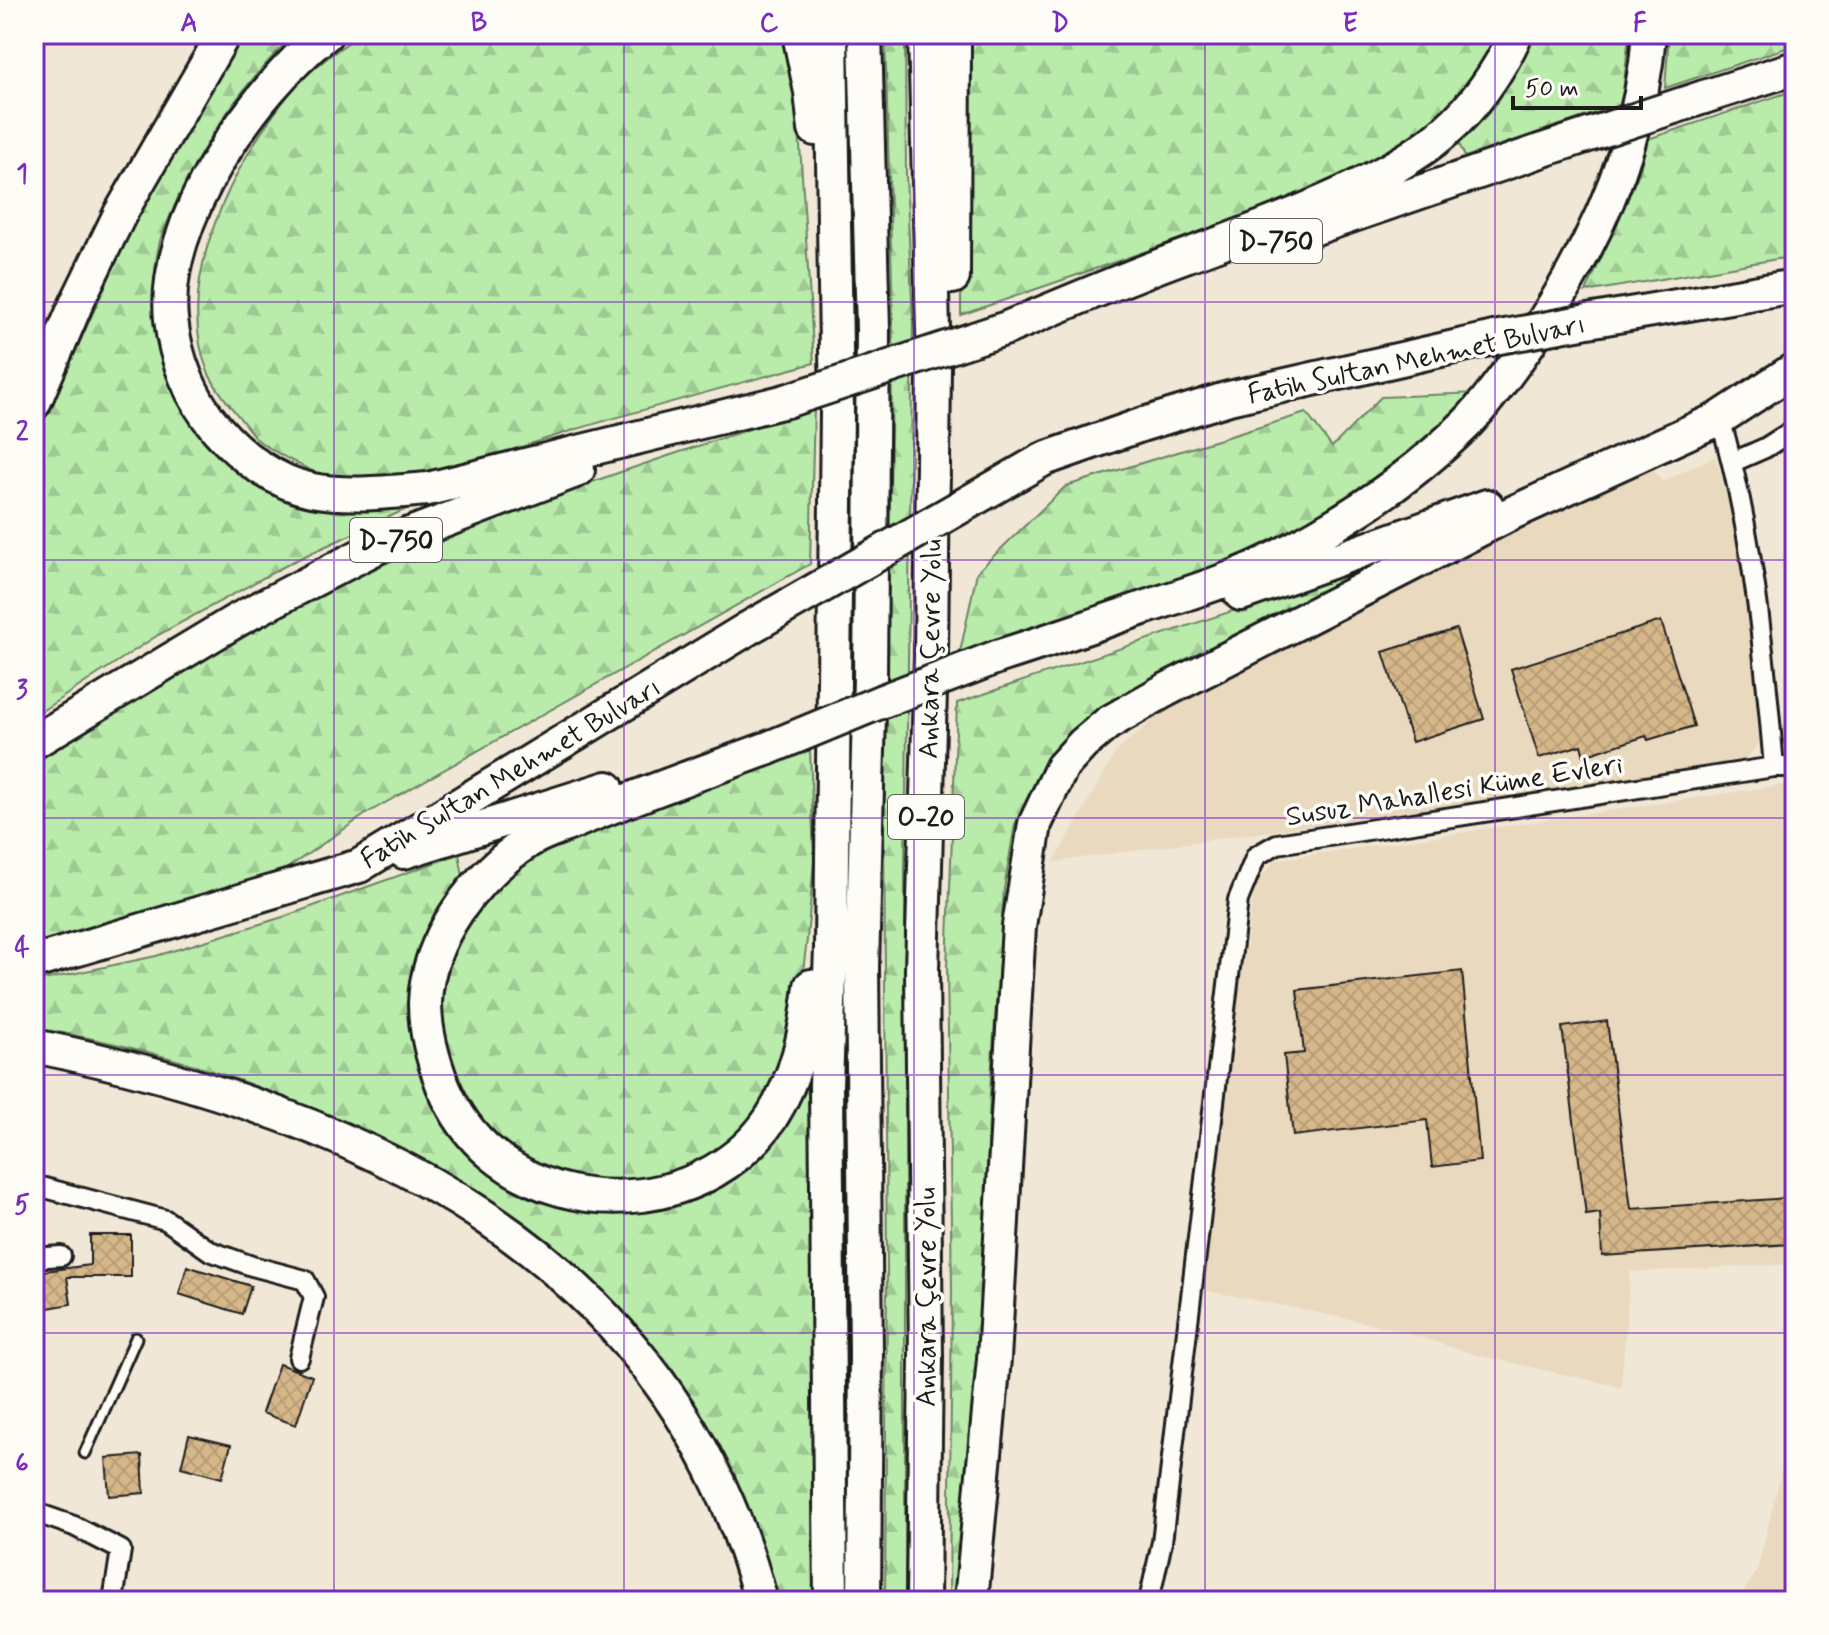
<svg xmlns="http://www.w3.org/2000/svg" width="1829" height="1635" viewBox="0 0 1829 1635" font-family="Mynerve,sans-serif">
<defs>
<pattern id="forest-firs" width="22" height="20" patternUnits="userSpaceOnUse" patternTransform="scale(2)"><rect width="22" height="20" fill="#b9ebab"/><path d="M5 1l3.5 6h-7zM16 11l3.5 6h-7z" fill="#9ec993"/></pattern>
<pattern id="building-cross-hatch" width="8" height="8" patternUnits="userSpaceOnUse" patternTransform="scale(2)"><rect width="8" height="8" fill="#d6b78a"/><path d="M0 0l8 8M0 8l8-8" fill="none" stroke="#b79d76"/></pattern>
</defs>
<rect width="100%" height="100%" fill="#f1e7d6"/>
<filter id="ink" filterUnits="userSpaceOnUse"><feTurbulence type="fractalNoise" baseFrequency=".0125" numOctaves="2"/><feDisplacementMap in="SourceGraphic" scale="16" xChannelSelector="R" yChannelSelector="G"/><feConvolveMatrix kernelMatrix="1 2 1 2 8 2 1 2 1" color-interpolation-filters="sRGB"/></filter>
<g filter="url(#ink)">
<path fill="#e9d9bf" d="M1715,456L1742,543L1759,744L1740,764L1054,862L1116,752L1169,706L1327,618L1651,466L1662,482Z
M1795,783V1264L1630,1272L1621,1387L1477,1355L1388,1327L1195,1288L1255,885L1275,860Z
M1795,1416V1601H1737L1757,1571Z"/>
<path fill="url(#forest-firs)" stroke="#6a8464" stroke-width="2" d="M242,34H295C244,82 202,143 174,207C170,218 163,230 160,241C142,314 164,416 228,462C240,470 253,476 265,483C287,497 311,509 338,511C363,513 392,506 417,504L294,561L158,635L34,716V443L130,231Z
M360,34H788L799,129L814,363C734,385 654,406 574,430C508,450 407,489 339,481C324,479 271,451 258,440C251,434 245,424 239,417C228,403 215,388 208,372C172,282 234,162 290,93C309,70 336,51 360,34Z
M885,34H905L906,175L913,320L905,865V1601H885L887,1271L884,830L893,320Z
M962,34H1500L1475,78L1433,133L1292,201L961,315Z
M1529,34H1629L1622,104L1465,157L1457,139Z
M1669,34H1795V45L1665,88Z
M1795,90V256L1586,292L1639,173L1648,139Z
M1477,393L1442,430L1333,514L1236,562L959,657L977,572L1066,486L1306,413L1332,447L1381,397Z
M814,408L810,564L369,812L264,884L34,946V762C153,691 271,615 398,558C533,498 674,454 814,408Z
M1343,574L1349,584L1051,758L1015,824L1004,889L990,1092L980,1354L961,1601H949L952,1288L947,967L957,703Z
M810,748L814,861L807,939L797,1020L778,1090L715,1158L648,1181L612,1182L579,1178L546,1168L514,1152L489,1130L467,1102L451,1070L437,1009L450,953L476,903L545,846Z
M459,854L463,876L440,912L414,1036L417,1063L426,1092L440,1120L463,1146L550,1200L604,1213L655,1207L694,1194L813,1057L821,1601H776C712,1362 567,1224 346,1123C246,1078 142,1045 34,1028V982L156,956L283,917Z"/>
<path fill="url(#building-cross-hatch)" stroke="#1c1c1c" stroke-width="2" d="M1661,621L1694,726L1648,740L1646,736L1584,756L1581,745L1539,758L1511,669Z
M1456,629L1484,719L1412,742L1383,652Z
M1462,971L1480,1161L1432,1167L1427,1120L1293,1136L1284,1055L1304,1053L1297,990Z
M1607,1021L1631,1209L1788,1198L1791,1244L1602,1256L1600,1213L1586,1215L1562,1027Z
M90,1235H131V1277H67L71,1304L42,1309L37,1272L90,1265Z
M187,1266L251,1286L242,1314L179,1294Z
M279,1364L312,1376L296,1425L262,1413Z
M189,1435L231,1445L222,1478L181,1467Z
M142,1455L144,1493L109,1496L106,1458Z"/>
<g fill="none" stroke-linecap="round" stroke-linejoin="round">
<defs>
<path id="lane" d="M85,1453L136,1338"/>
<path id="street" d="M1733,462L1765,448L1795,429
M1774,767H1795
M34,1185L166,1220L210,1251L252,1266L305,1280L314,1297L299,1358
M34,1258L61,1256
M34,1512L74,1526L121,1550L113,1601
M1149,1601L1162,1542L1238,900L1256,856L1277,844L1774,767C1764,649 1753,532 1720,418"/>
<path id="highway" d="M326,34C254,90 161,223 171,319C175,358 191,399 217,429C241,457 276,483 312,490C350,497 390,492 428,489L786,401
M799,34L811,92L815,129
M1704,97L1795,68
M1289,237L1543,150
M953,277L954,34
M1582,322L1795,286
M1007,328C1067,303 1127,277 1188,255C1240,236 1291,217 1341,194C1425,155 1476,120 1516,34
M34,403L77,302L120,214L224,34
M1044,459L1144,424L1229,398L1494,338
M1241,594L1487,506
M997,657C1047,641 1097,624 1146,607C1192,592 1238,578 1281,555C1348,520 1415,475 1468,422C1490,399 1509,371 1527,346C1591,253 1641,148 1649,34
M34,742L237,620L381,545L578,470
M766,749C703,772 641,794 579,820C563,827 544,831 529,841C476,875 427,938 425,1003C425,1032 433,1060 443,1086C454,1112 470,1136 492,1154C574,1222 711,1208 771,1118C797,1077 806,1033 811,986
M404,852L607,788
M34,962L359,866L747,629
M34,1046C360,1112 669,1251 761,1601
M831,1601L826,1085L831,948L837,411L831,34
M864,1601L866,1353L862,967L870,678L873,330L865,34
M923,1601L926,1357L922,970L931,657L934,367L925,34
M971,1601L994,1359L1019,926L1035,824L1062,767L1083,744L1108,723L1164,691L1512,513L1720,418L1795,369"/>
</defs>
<use href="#lane" stroke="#1c1c1c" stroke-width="15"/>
<use href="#street" stroke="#1c1c1c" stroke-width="24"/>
<use href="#highway" stroke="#1c1c1c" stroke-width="38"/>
<use href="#lane" stroke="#fdfcf7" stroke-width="9"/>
<use href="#street" stroke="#fdfcf7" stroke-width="18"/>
<use href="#highway" stroke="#fdfcf7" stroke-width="32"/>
<defs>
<path id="highway-bridge" d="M1543,150L1704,97
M1494,338L1582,322
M786,401L1007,328
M747,629L1044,459
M766,749L880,702L997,657"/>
</defs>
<use href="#highway-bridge" stroke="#1c1c1c" stroke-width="38" stroke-linecap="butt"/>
<use href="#highway-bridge" stroke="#fdfcf7" stroke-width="32"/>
</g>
</g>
<path fill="none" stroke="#7b2cbf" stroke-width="2" stroke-opacity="0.55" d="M334,34V1601M624,34V1601M914,34V1601M1205,34V1601M1495,34V1601M34,302H1795M34,560H1795M34,818H1795M34,1075H1795M34,1333H1795"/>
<g text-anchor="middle" stroke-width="7" stroke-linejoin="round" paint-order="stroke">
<g fill="#fdfcf7" stroke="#605f5e" stroke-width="2">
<rect x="1230" y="219" width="92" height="44" rx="6"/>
<rect x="350" y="518" width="92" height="44" rx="6"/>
<rect x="888" y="795" width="76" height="44" rx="6"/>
</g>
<g font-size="26" font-weight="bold" fill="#1c1c1c">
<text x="1276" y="250">D-750</text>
<text x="396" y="549">D-750</text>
<text x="926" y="826">O-20</text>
</g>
<g font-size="28" fill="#1c1c1c" stroke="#fdfcf7">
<text transform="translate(1416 358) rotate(-12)" y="10">Fatih Sultan Mehmet Bulvarı</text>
<text transform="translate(929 649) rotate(-89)" y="10">Ankara Çevre Yolu</text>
<text transform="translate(510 772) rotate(-31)" y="10">Fatih Sultan Mehmet Bulvarı</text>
<text transform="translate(1454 789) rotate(-9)" y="10">Susuz Mahallesi Küme Evleri</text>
<text transform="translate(925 1297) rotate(-90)" y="10">Ankara Çevre Yolu</text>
</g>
</g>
<rect width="1829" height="1635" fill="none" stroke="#fdfcf7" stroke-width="88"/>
<path d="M1513 96v12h128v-12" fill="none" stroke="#1c1c1c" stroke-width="4"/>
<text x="1525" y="96" font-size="24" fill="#1c1c1c" stroke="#fdfcf7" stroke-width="6" paint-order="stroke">50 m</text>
<rect x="44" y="44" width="1741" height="1547" fill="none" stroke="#7b2cbf" stroke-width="3"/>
<g font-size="26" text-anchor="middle" font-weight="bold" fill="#7b2cbf">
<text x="189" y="31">A</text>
<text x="479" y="31">B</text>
<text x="769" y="31">C</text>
<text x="1060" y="31">D</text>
<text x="1350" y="31">E</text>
<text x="1640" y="31">F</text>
<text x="22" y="182">1</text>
<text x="22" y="440">2</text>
<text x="22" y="698">3</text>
<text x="22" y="956">4</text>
<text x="22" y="1213">5</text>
<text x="22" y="1471">6</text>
</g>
</svg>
